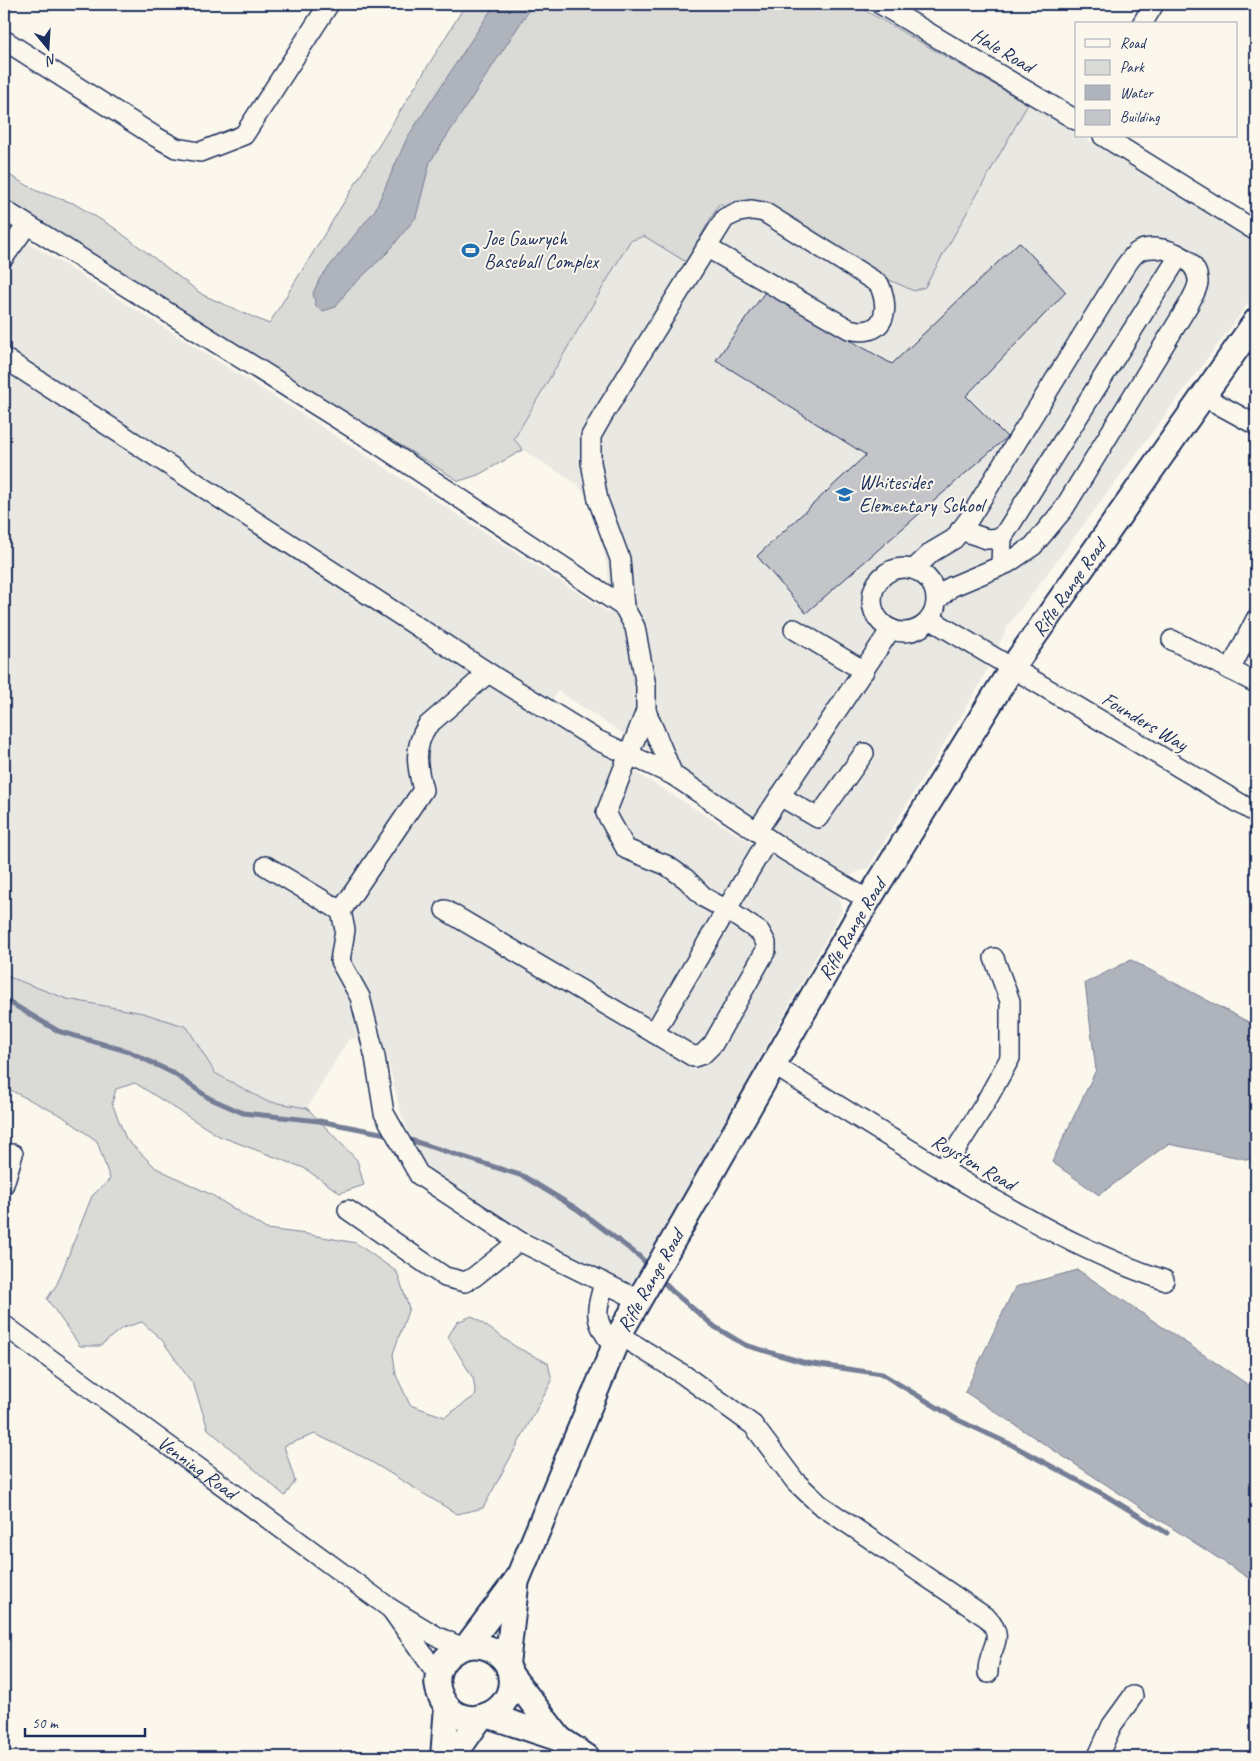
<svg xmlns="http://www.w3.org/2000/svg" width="1260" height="1761" viewBox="0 0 1260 1761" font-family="Caveat,sans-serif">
<rect width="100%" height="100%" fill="#fbf7ec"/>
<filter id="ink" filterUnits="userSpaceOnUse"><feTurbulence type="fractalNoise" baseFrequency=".02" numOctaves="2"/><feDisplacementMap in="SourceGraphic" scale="10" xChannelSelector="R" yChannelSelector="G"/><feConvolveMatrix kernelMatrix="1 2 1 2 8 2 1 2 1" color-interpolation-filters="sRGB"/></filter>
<g filter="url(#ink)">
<path fill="#eae8e2" d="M1028,104L1076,133V136H1082L1256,239V293L1008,626L979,686L868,868L850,875L837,874L558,691L542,715L838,896L842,910L635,1283L623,1287L444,1184L417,1155L401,1113L380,1030L348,1040L307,1108L266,1101L215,1072L187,1027L143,1013L67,999L4,975V227L313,421L609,613L608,570L592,505L577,484L523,450L514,439L630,241L644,236L686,262L718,204L914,291L925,287Z"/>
<path fill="#dadad7" stroke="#7a849a" d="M466,4H854L1028,104L925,287L914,291L719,204L686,262L644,236L630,241L514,439L523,450L478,475L459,481L4,203V172L37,191L73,203L113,227L203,295L269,324Z
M4,975L67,999L143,1013L187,1027L215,1073L266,1101L307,1108L357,1160L364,1185L340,1193L304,1168L219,1136L135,1083L116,1089L112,1103L126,1139L156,1168L212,1195L266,1229L306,1234L356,1243L397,1272L409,1308L393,1354L396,1375L410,1405L445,1417L476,1395L473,1378L448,1337L457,1322L472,1316L516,1347L548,1363L552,1381L483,1508L457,1514L365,1458L315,1434L284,1446L295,1481L285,1496L208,1429L194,1386L162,1340L142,1322L122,1328L100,1346H80L47,1299L57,1284L92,1196L110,1179L97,1141L62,1116L4,1087Z"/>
<path fill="#afb3bb" stroke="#747e96" d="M495,4H533L430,162L416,217L388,252L346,292L336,307L323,311L316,307L313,293L320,278L375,210L407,138Z
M1131,960L1256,1026V1161L1168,1144L1099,1195L1052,1162L1096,1070L1085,983Z
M1078,1270L1256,1390V1583L965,1392L1015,1287Z"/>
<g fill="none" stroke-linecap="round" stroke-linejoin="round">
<path stroke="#747e96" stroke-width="5" d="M4,999L58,1031L130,1052L173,1073L209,1098L243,1113L319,1121L391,1135
M404,1138L523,1176L577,1209L639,1256L650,1267
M659,1277L672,1291L715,1327L745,1345L806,1363L882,1374L958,1420L1012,1445L1103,1494L1167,1533"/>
</g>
<path fill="#c3c5c9" stroke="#1b2f5e" d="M1019,242L1066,292L966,396L1007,437L806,613L757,556L866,455L716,360L765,292L892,364Z"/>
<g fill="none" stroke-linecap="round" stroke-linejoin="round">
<defs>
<g id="minor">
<path d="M880,4L1076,120"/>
<path d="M1142,24L1154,4"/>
<path d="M4,40L156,137L176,148L200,152L244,135L329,4"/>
<path d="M1103,136L1256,231"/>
<path d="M4,210L378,444L624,607L635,627L646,686V711L606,813L626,849L666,865L686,879L705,898L727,910L760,932L766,943V950L713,1044L703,1054L694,1057L654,1033L768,839"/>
<path d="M4,257L27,225"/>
<path d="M4,358L495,677L597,740L673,775L786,851L868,900"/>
<path d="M1203,396L1256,425"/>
<path d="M960,530L987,539L1002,538"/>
<path d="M1001,566L1002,538L1179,256"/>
<circle cx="904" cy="600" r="32"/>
<path d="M914,569L932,552L954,539L969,519L1124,268C1128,263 1133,254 1139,251C1158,241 1200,257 1198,283C1197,290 1192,298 1189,304L1063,510L1033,546L1008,563L951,587L937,600"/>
<path d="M624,607L620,559L598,500L591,462V436L603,415L725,218L738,212L752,210L764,212L879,284C892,312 883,338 849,329L706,247"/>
<path d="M930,619L1256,813"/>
<path d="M794,629L864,671"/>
<path d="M1172,640L1256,683"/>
<path d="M1230,670L1256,619"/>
<path d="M646,711L673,775"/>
<path d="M780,796L818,818L864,753"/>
<path d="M757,831L891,629"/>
<path d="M266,866L341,911L345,930L340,961L360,997L375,1057L384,1113L419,1175L519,1241"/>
<path d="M445,910L654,1033"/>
<path d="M341,911L423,790C417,767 413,748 427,726L488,673"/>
<path d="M772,1064C845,1110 918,1156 993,1199C1048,1230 1103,1260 1164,1280"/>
<path d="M943,1170L984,1105L1010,1058V1001L994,958"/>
<path d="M4,1184L13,1154"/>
<path d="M348,1210L445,1277L465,1282L474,1277L519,1241L639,1300"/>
<path d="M604,1283C594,1318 595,1318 614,1349"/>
<path id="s1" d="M4,1325L391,1609"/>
<path d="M619,1335L684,1375L753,1425L795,1481L819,1504L987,1618C1008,1640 987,1647 988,1673"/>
<path d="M438,1675L391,1609L436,1636L461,1647"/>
<path d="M1098,1756L1112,1725L1133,1696"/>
</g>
<g id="major">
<path id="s2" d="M467,1646L518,1578L619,1335L856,920L1012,668L1256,321"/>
<path d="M507,1664C480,1623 420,1657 442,1699C464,1740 527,1709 507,1664L517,1578"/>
<path d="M511,1675L560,1739"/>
<path d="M487,1715L560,1739L587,1757"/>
<path d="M443,1757L447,1706"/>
<path d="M453,1757L481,1717"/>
</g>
</defs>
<use href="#minor" stroke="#1b2f5e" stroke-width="22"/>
<use href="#major" stroke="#1b2f5e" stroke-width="28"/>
<use href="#minor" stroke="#fbf7ec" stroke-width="19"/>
<use href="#major" stroke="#fbf7ec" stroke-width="24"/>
</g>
</g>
<defs>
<symbol id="stadium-bare" viewBox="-9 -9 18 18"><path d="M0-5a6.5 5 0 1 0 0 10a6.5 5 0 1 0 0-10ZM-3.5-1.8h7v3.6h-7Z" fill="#1f6fb2" stroke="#fbf7ec" stroke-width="2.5" paint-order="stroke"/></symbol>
<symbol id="school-bare" viewBox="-9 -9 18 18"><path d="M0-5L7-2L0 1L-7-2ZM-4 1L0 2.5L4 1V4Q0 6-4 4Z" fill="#1f6fb2" stroke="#fbf7ec" stroke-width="2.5" paint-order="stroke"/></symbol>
</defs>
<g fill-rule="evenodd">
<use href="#stadium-bare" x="458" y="238" width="25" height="25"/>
<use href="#school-bare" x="832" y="482" width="25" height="25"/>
</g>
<g text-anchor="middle" stroke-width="4" stroke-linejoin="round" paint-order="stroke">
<g font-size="20" fill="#1b2f5e" stroke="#fbf7ec">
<text transform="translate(1003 50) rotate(31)" y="7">Hale Road</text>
<text dy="7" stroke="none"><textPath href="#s2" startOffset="1221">Rifle Range Road</textPath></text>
<text transform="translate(1145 721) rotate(31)" y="7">Founders Way</text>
<text dy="7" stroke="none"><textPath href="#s2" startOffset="816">Rifle Range Road</textPath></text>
<text transform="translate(974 1162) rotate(30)" y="7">Royston Road</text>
<text dy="7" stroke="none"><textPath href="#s2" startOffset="411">Rifle Range Road</textPath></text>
<text dy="7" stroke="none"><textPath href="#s1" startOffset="240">Venning Road</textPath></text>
</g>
<g font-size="20" fill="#1b2f5e" stroke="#fbf7ec" text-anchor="start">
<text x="484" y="245">Joe Gawrych<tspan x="484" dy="23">Baseball Complex</tspan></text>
<text x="859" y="489">Whitesides<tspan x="859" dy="23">Elementary School</tspan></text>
</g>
</g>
<rect width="1260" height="1761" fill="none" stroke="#fbf7ec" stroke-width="20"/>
<rect x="10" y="10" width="1240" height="1741" fill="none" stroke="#1b2f5e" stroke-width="2" filter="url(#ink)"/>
<rect x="1075" y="22" width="162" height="115" fill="#fbf7ec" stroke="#a1a7b3"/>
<rect x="1085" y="39" width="25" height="8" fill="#fbf7ec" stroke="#a1a7b3"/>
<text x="1120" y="48" font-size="15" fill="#1b2f5e">Road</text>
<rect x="1085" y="60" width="25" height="15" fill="#dadad7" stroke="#a1a7b3"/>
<text x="1120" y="72" font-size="15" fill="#1b2f5e">Park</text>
<rect x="1085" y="85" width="25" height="15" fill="#afb3bb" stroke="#a1a7b3"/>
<text x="1120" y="98" font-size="15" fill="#1b2f5e">Water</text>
<rect x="1085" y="110" width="25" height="15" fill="#c3c5c9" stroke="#a1a7b3"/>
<text x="1120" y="122" font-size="15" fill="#1b2f5e">Building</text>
<g transform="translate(48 48) rotate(162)" stroke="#fbf7ec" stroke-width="4" paint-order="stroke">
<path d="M0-4L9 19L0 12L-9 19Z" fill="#1b2f5e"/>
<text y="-8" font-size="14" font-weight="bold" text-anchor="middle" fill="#1b2f5e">N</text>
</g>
<path d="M25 1728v8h120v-8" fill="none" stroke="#1b2f5e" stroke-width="2.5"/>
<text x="32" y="1728" font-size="15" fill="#1b2f5e" stroke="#fbf7ec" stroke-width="4" paint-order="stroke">50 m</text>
</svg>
